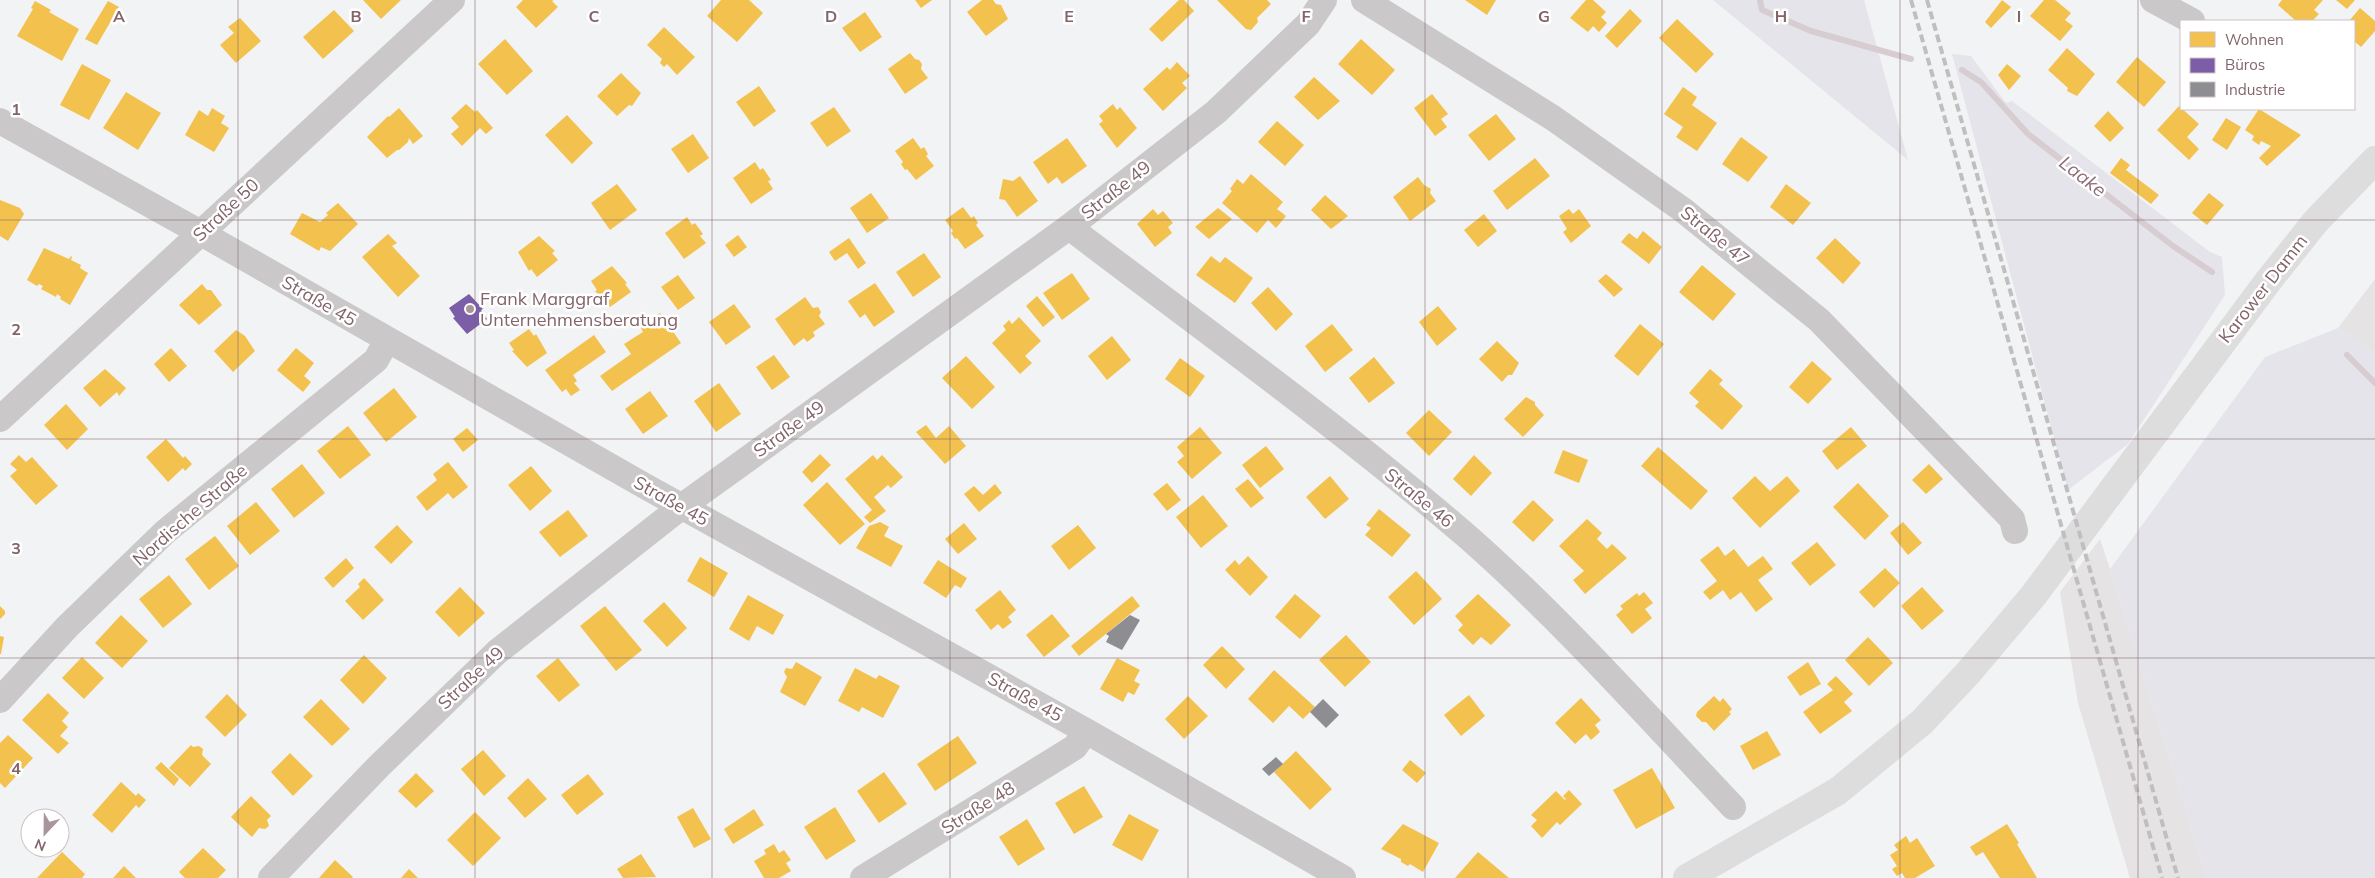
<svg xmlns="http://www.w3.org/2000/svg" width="2375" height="878" viewBox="0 0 2375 878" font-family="Mulish,sans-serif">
<rect width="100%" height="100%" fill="#f2f3f4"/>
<path fill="#e5e3e4" d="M2375,279V353L2338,328Z
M2100,539L2110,569L2207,878H2130L2078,703L2060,592Z"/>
<path fill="#e4e4ea" d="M1713,0H1864L1908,160Z
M1952,54L1971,56L2006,103L2012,101L2210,252L2222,257L2225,295L2128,444L2068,490Z
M2338,328L2375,353V878H2207L2110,569L2265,357Z"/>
<path fill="#f2c14e" d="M363,0H401L381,19Z
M523,0H554L552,1L558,7L536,28L516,7Z
M721,0H749L763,13L737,42L707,16Z
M915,0H932L921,8Z
M982,0H993L996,4L1001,5L1008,19L986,36L967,12Z
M1179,0H1184L1194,11L1162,42L1149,29Z
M1217,0H1267L1271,4L1257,18L1258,22L1251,30L1246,29Z
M1465,0H1496L1487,15Z
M1586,0H1593L1606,12L1601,17L1607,23L1599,32L1593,26L1588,32L1570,18Z
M2002,0L2011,7L1991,28L1985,22Z
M2044,0H2055L2071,13L2065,20L2073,26L2060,41L2030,16Z
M2282,0H2323L2314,10L2319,14L2312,21H2296L2278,5Z
M2336,0H2355L2347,9Z
M35,1L51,10L49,12L79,29L62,61L17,36L33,9L31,8Z
M108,1L119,7L97,45L85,39Z
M2360,8L2375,21V31L2361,47L2354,41V21H2349Z
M1630,9L1642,21L1617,48L1605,36Z
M334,10L354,31L323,59L303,37Z
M865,12L882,37L860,52L842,28Z
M240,18L261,41L236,63L220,45L234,33L228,27Z
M1677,19L1714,54L1696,73L1659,38Z
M664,27L695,57L677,75L667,64L664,67L660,63L662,59L647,45Z
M505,39L533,71L507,95L478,64Z
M1361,39L1395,70L1372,95L1338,64Z
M2067,48L2095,74L2077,96L2067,91L2068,88L2048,70Z
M910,53L915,59L919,60L922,64L921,69L928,78L905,94L888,69Z
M2137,57L2166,82L2144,107L2116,82Z
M1177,62L1190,76L1182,83L1187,88L1163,111L1143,89L1167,67L1170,70Z
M82,64L111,80L89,120L60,105Z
M2007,64L2021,76L2009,90L1998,75Z
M621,73L641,93L632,106L629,105L617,116L597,96Z
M1314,77L1340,101L1318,120L1294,97Z
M759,86L776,111L754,127L736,102Z
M1683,87L1697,97L1692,105L1717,123L1697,151L1676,137L1683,127L1664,114Z
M126,92L161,113L138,150L103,128Z
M1432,94L1448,114L1441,119L1447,127L1435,136L1414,108Z
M466,104L475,112L477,110L493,128L486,134L480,128L462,146L451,134L459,127L451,118Z
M1113,104L1117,110L1120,107L1137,128L1117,148L1099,124L1103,121L1099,116Z
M2179,106L2199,124L2187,137L2199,149L2189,160L2157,130Z
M834,107L851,131L827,147L810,123Z
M212,108L225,116L221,123L229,128L214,152L185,135L199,110L208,116Z
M399,108L423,136L413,144L409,138L408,142L399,150H397L387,158L367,137L388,116L389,117Z
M2259,109L2301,135L2267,166L2259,158L2271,146L2261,141L2259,145L2252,140L2254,136L2245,130Z
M2108,111L2124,128L2110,142L2094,126Z
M1496,114L1516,139L1489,161L1468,135Z
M567,115L593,143L572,164L545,135Z
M2226,118L2241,127L2227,150L2212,140Z
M1277,121L1304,145L1285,166L1258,142Z
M693,134L709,158L688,173L671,149Z
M1741,137L1768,157L1748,182L1722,164Z
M913,138L921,149L924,147L928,154L926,156L934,166L916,180L907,169L905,170L901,164L903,162L895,151Z
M1067,138L1087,166L1062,184L1057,177L1048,184L1033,162Z
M1535,158L1550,176L1507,210L1493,191Z
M2121,158L2130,165L2126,170L2159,195L2151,204L2110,173Z
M755,162L760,170L763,168L771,180L768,181L773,189L751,204L733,178Z
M1251,174L1283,202L1277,209L1286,216L1276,228L1268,220L1257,233L1222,203L1232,191L1230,189L1237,179L1243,184Z
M1020,176L1038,201L1017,217L1005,200L999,199L1003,179L1013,181Z
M1418,177L1424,185L1431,189L1430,193L1436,201L1410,221L1393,197Z
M617,184L637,210L610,230L591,203Z
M1786,184L1811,203L1793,225L1770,207Z
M871,193L889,218L867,233L850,208Z
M2209,193L2224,205L2207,225L2192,213Z
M1325,195L1348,216L1331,229L1311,210Z
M0,200L20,208L24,214L8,241L0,236Z
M338,203L358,224L330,251L321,247L319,251L290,234L302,213L320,222L328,215L326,213Z
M963,207L971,218L974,216L978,223L976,225L984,236L965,249L957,238L955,239L951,233L953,231L945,220Z
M1218,208L1232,219L1209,239L1195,227Z
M1153,209L1158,215L1163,211L1173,223L1168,227L1172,233L1155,247L1137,224Z
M1569,209L1573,214L1579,209L1591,226L1571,243L1563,232L1567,229L1559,216Z
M1484,214L1497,231L1478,247L1464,230Z
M687,217L692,225L695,223L703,234L700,236L706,243L684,259L665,233Z
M1643,231L1662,247L1649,264L1621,242L1629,233L1637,239Z
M388,234L397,243L392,246L420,276L398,297L362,257Z
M738,235L747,247L734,257L725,245Z
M539,236L555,251L552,253L558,260L537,277L531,269L529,271L518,252Z
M849,238L866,263L858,269L847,253L835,261L829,252Z
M1835,238L1861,263L1843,284L1816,258Z
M44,248L69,259L71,256L72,257L71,260L81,265L80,268L88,273L70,305L60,299L61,297L57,294L56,297L41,289L43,286L39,284L37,286L27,280Z
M924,253L941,277L913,297L896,272Z
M1211,256L1220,263L1225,257L1253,278L1235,303L1196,275Z
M1702,265L1736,294L1713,321L1679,292Z
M612,266L627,283L625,284L631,292L610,307L595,291L597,290L591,281Z
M1072,273L1090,299L1062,320L1043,293Z
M1606,274L1623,289L1614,297L1598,281Z
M678,275L695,298L678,310L661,287Z
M875,283L895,312L874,327L865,314L860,318L848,301Z
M202,284L207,290H211L222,305L199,325L179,305Z
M1268,287L1293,314L1276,331L1251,303Z
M1037,296L1055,317L1043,327L1026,306Z
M805,297L813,308L818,307L821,312L819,316L825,324L813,332L815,336L807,342L804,338L794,346L775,319Z
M734,304L751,327L726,345L709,322Z
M1438,306L1457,329L1437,346L1419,322Z
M660,313L681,343L612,391L600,376L631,354L624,344L643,332L640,326Z
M1019,317L1041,341L1025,356L1032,363L1020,374L992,343L1006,330L1003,326L1009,320L1012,324Z
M1332,324L1353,350L1325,372L1305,346Z
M1640,324L1664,344L1638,376L1614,356Z
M529,329L534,336L536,334L547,353L527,367L512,351L514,350L509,343Z
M236,330L245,336L255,351L233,372L214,351Z
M594,335L606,352L573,375L577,381L574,383L580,390L571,396L566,389L562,392L545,370Z
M1112,336L1131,360L1107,380L1088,356Z
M1497,341L1519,363L1512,375H1508L1502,382L1479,359Z
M171,348L187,366L169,382L154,364Z
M296,348L314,363L304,376L311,382L303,392L277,370Z
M774,355L790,377L772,390L756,367Z
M966,356L995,387L972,409L942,378Z
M1374,357L1395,383L1369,403L1349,378Z
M1180,358L1205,376L1190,397L1165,379Z
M1812,361L1832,379L1808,404L1789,387Z
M105,369L126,388L119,396L117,392L100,407L83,388Z
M1710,369L1723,380L1719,384L1743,406L1722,430L1695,406L1699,402L1689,393Z
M719,383L741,414L716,432L694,401Z
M394,388L417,417L386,442L363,413Z
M650,391L668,416L643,434L625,409Z
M1526,397L1535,402V405L1544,415L1523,437L1504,419Z
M66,404L88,429L67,450L44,425Z
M1429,410L1452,432L1429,456L1406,433Z
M926,425L936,438L949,426L966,446L945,464L916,432Z
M348,426L371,455L340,479L317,451Z
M1200,427L1222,453L1192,479L1177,462L1184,456L1177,447Z
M1851,427L1867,446L1837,470L1822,451Z
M467,428L478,440L463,452L453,439Z
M166,439L183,458L185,456L192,464L185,471L183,468L168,482L146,457Z
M1266,446L1284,469L1260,488L1242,465Z
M1658,447L1708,491L1691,510L1641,466Z
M1563,450L1588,460L1579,483L1554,473Z
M820,454L831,465L812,483L802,472Z
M19,455L26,462L32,457L58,486L36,505L10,476L17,470L10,464Z
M873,455L877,460L882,455L903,477L891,488L888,485L874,497L886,511L870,523L864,517L872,510L845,479Z
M1474,455L1492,473L1471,496L1453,479Z
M448,462L468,487L453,499L448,493L427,511L416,497L437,480L433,474Z
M302,464L325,493L294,518L271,489Z
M1929,464L1943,479L1926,494L1912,480Z
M531,466L552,491L530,511L508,485Z
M1330,476L1349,499L1325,519L1306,497Z
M1755,476L1770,491L1787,476L1800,491L1760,528L1732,498Z
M1248,479L1264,498L1251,508L1235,489Z
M827,482L865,524L840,545L803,505Z
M1167,483L1181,500L1167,511L1153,494Z
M1858,483L1889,516L1865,540L1833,507Z
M995,484L1002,493L979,512L964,494L974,486L983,495Z
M1203,495L1228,526L1201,548L1176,517Z
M1533,500L1554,520L1533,542L1512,522Z
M256,502L280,531L250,555L227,526Z
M1379,509L1411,535L1392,557L1365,535L1371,528L1366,525Z
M568,510L588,536L560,557L539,532Z
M1587,519L1602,533L1597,539L1607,549L1612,544L1627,558L1585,594L1573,580L1584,571L1559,546Z
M880,522L889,527L884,536L903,546L891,567L856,548L869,526Z
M1903,522L1922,543L1908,555L1890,533Z
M964,523L977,539L958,554L945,539Z
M397,525L413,542L391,564L374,547Z
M1078,525L1096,548L1069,570L1051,546Z
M215,536L239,566L209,590L185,559Z
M1817,542L1836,565L1810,586L1791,563Z
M1718,546L1725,556L1734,549L1748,567L1763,556L1773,569L1758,580L1773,599L1756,612L1741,592L1730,600L1723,590L1710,600L1703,592L1717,581L1700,560Z
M1248,556L1268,577L1250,596L1225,570L1235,560L1239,565Z
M700,557L728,573L714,597L687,581Z
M346,558L354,568L333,588L324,578Z
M938,560L967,578L961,588L955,585L946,598L923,583Z
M1885,568L1900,583L1874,608L1859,592Z
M1416,571L1442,599L1414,625L1388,597Z
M169,575L192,604L163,628L139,599Z
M364,578L384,600L363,620L345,601L360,587L358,584Z
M460,587L485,613L459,637L435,612Z
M1922,587L1944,611L1922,630L1901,606Z
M1000,590L1016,610L1008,617L1012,622L1003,629L998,624L991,630L975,610Z
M1644,592L1653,603L1645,609L1652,618L1632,634L1616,615L1623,609L1620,606L1637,593L1639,596Z
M1295,594L1321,616L1300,639L1275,617Z
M1478,594L1511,625L1491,645L1481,637L1473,645L1458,630L1463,625L1455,616Z
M748,595L784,615L773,635L757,626L749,641L729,629Z
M1132,596L1140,606L1079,656L1071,646Z
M664,602L687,628L667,647L643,621Z
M0,606L5,611V614L0,619Z
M605,606L642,650L616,671L580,626Z
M1052,614L1070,636L1044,657L1026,635Z
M121,615L148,641L122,668L95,643Z
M1346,635L1371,662L1345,687L1319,660Z
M0,636L4,637L1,654H0Z
M1868,637L1893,663L1869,686L1845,660Z
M1222,646L1245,669L1226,689L1203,665Z
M364,655L387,678L363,704L340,680Z
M82,657L104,678L84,699L62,678Z
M558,658L580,685L559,702L536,676Z
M1117,658L1140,670L1134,681L1140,684L1134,695L1128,692L1123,702L1100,689Z
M796,662L822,677L805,706L780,692L787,677L784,672L786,668L792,669Z
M1808,662L1821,684L1800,696L1787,677Z
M855,668L876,679L879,675L900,686L883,718L862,707L859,712L838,701Z
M1274,670L1315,707L1303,719L1289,706L1273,723L1248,699Z
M1836,676L1853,694L1844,702L1852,711L1820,734L1803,712L1833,690L1827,684Z
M48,693L69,713L62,721L68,727L60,736L69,743L58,754L22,720Z
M227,694L247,715L225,737L205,717Z
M1469,695L1485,716L1461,736L1444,715Z
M1188,696L1208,716L1184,739L1165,719Z
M1714,696L1720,702L1723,698L1732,709L1729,712L1731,714L1714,731L1706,722H1702L1696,716L1697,712Z
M1581,698L1601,720L1595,725L1600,732L1591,740L1586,734L1575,744L1555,723Z
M321,699L350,729L332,746L303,717Z
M1767,731L1781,755L1753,770L1740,746Z
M8,735L33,758L5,788L0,783V743Z
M958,736L977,763L935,791L917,764Z
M191,745L193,747L199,746L203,749L202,755L211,764L190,787L169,768Z
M483,750L506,776L484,796L461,769Z
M1296,751L1332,789L1310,810L1274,772Z
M290,753L313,776L293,796L271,772Z
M1410,760L1426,773L1417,783L1402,770Z
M161,762L179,779L174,786L155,768Z
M1652,768L1675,808L1636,829L1613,790Z
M884,772L907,804L879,823L857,791Z
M416,773L434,791L416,808L398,791Z
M588,774L604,794L577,815L561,795Z
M528,778L547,799L525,818L507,798Z
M121,782L136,796L138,793L146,800L139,808L136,805L112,833L92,815Z
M1084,786L1103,817L1074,834L1055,803Z
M1569,790L1582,804L1560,825L1557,822L1542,838L1531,826L1537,820L1531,815L1556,791L1565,800L1566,799L1563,796Z
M251,796L271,816L267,820L269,826L265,829L259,828L252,837L231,817Z
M835,807L856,841L826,860L804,827Z
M693,808L711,839L694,848L677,817Z
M754,809L764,825L733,844L724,829Z
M475,812L501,838L473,866L447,840Z
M1129,814L1159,830L1142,861L1112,845Z
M1027,819L1045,849L1018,866L999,837Z
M1403,824L1439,843L1423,872L1410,864L1408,866L1401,862V859L1381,849Z
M2007,824L2019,843L2017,844L2037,878H2000L1983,852L1976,856L1970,847Z
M1906,836L1910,843L1917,838L1935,866L1915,878H1905L1902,873L1897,876L1892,869L1897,866L1890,855L1898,850L1894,845Z
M774,844L779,853L784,850L791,860L786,863L791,871L779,878H764L754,861L766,854L764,850Z
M203,848L226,870L218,878H185L179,872Z
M62,852L85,874L82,878H37Z
M1478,852L1509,878H1455Z
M641,854L656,877L623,878L617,869Z
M335,860L353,877L352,878H319Z
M124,866L136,878H113Z
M409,869L418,878H401Z"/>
<path fill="#7b5ea7" d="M469,294L483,309L481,310L487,319L467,334L453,318L455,317L449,308Z"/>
<path fill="#8d8d92" d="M1130,615L1140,620L1122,650L1106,642L1109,636L1106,634Z
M1323,699L1339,715L1326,728L1310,712Z
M1276,757L1283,764L1269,776L1262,769Z"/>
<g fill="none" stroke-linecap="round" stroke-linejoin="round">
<path stroke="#d7ccd0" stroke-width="6" d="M1760,0L1762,10L1811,31L1911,59
M1962,70L1981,82L2028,134L2173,246L2212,272
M2347,355L2375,383"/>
<path stroke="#cac8c9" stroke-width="26" d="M1364,0L1553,118L1683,210L1819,320L2012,519L2015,531
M2153,0L2192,21
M0,121L201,233L643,485L1086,731L1343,878
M1069,227C1203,329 1341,428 1469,538C1563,621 1647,716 1733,807
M0,419L452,0
M0,700L67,627L165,532L376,360L387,340
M271,878L379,766L497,652L681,507L1069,227L1216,112L1308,24L1324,0
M863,878L1075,747L1086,731"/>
<path stroke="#deddde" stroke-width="28" d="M1687,878L1838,791L1922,722L1968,673L2033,596L2269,280L2316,221L2375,160"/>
<path stroke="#c1bebf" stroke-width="4" stroke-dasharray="8 4" stroke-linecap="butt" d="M1911,0L2162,878
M1927,0L2178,878"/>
</g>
<path fill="none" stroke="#826469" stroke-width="1" stroke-opacity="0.55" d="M238,0V878M475,0V878M712,0V878M950,0V878M1188,0V878M1425,0V878M1662,0V878M1900,0V878M2138,0V878M0,220H2375M0,439H2375M0,658H2375"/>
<circle fill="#a9969a" stroke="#fff" stroke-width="2" cx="470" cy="309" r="5"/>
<g text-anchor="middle" stroke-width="5" stroke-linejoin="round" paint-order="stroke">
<g font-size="18" fill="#826469" stroke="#fff">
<text transform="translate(1116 190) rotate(-38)" y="6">Straße 49</text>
<text transform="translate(226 210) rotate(-43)" y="6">Straße 50</text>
<text transform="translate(1715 236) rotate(39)" y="6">Straße 47</text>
<text transform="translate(2263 289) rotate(-52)" y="6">Karower Damm</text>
<text transform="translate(319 301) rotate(30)" y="6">Straße 45</text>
<text transform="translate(789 429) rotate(-36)" y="6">Straße 49</text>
<text transform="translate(1419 498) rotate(39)" y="6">Straße 46</text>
<text transform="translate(671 501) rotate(29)" y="6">Straße 45</text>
<text transform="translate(190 515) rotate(-41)" y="6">Nordische Straße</text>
<text transform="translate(471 678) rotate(-43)" y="6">Straße 49</text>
<text transform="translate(1025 697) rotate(29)" y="6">Straße 45</text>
<text transform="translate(978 808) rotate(-32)" y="6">Straße 48</text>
</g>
<g font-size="18" fill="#826469" stroke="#fff" text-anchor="start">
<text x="480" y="305">Frank Marggraf<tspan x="480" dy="21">Unternehmensberatung</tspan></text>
</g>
<g font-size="19" font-style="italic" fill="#8d6a76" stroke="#fff">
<text transform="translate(2083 176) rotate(38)" y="7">Laake</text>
</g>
</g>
<g font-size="16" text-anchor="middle" font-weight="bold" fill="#826469" stroke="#fff" stroke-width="5" stroke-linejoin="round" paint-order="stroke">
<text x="119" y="22">A</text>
<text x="356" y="22">B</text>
<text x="594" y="22">C</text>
<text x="831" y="22">D</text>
<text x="1069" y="22">E</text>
<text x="1306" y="22">F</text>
<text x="1544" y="22">G</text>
<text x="1781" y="22">H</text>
<text x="2019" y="22">I</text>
<text x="16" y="115">1</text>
<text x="16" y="335">2</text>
<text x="16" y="554">3</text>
<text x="16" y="774">4</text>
</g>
<rect x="2180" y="20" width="175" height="90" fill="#ffffff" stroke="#cdc1c3"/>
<rect x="2190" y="32" width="25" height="15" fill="#f2c14e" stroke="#cdc1c3"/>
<text x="2225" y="45" font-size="15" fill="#826469">Wohnen</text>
<rect x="2190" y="58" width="25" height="15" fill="#7b5ea7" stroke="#cdc1c3"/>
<text x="2225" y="70" font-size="15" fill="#826469">Büros</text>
<rect x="2190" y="82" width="25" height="15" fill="#8d8d92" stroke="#cdc1c3"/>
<text x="2225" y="95" font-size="15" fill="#826469">Industrie</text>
<g transform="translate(45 833) rotate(202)"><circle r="24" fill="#ffffff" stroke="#cdc1c3"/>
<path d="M0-4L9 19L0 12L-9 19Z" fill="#a9969a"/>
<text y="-8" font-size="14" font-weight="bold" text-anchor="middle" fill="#826469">N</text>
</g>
</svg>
